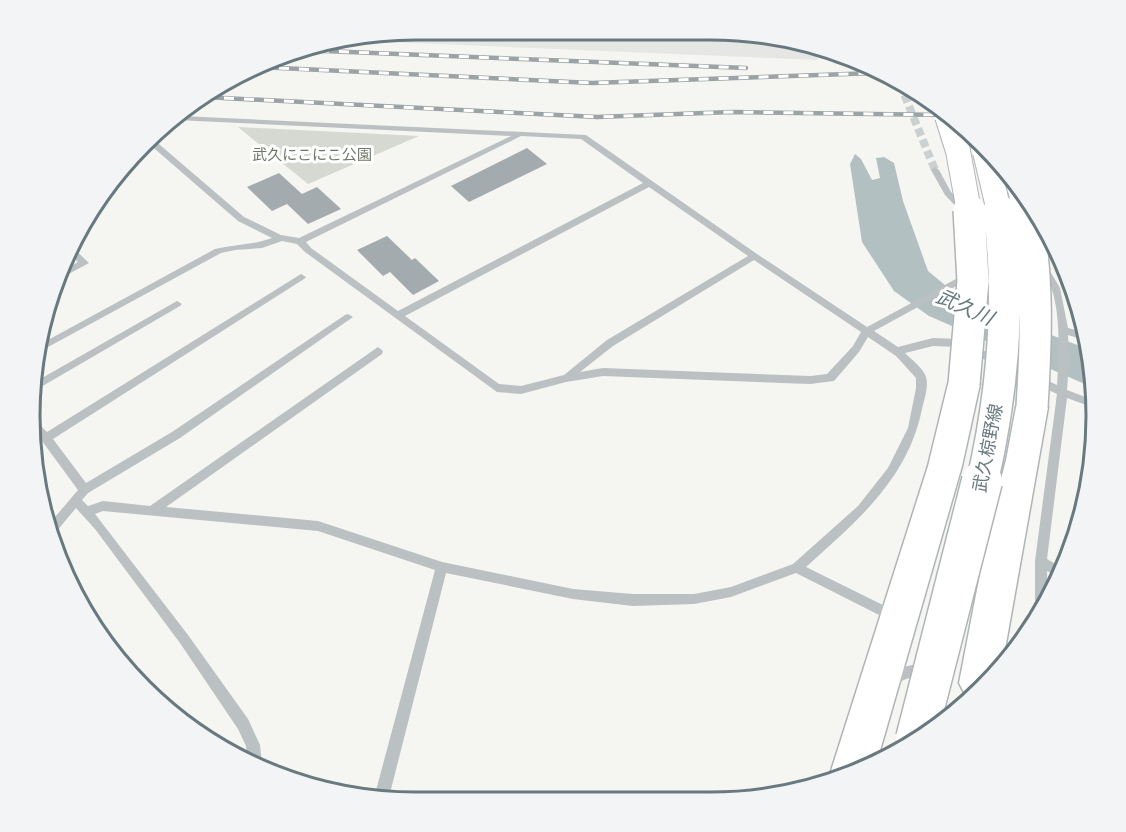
<svg xmlns="http://www.w3.org/2000/svg" width="1126" height="832" viewBox="0 0 1126 832" font-family="Montserrat,'Noto Sans JP',sans-serif">
<rect width="100%" height="100%" fill="#f5f5f2"/>
<path fill="#e6e6e5" d="M416,30L735,31L810,43L815,46L818,60L342,40Z"/>
<path fill="#d6d9d2" d="M238,127L419,136L308,184Z"/>
<path fill="#b2c0c1" d="M855,154L861,159L872,180L880,178L876,158L884,157L894,163L903,201L928,271L951,290L1005,317L1085,348L1087,385L929,316L894,291L862,242L850,164Z"/>
<path fill="#a3abae" d="M527,148L547,164L469,202L451,186Z
M279,173L302,194L317,187L341,209L308,224L287,204L272,211L247,187Z
M387,236L412,260L415,258L439,281L413,295L390,272L383,276L357,250Z"/>
<g fill="none" stroke-linecap="round" stroke-linejoin="round">
<path stroke="#cbd0d0" stroke-width="8" stroke-dasharray="8 4" stroke-linecap="butt" d="M900,84L935,170"/>
<defs>
<path id="major" d="M964,372L975,375L980,384L962,466L877,761L857,773L833,779L830,774L928,466L948,384L953,375Z
M1032,394L1044,398L1048,407L1004,655L967,698L959,683L991,517L1006,460L1016,407L1020,398Z"/>
</defs>
<use href="#major" stroke="#afb4b6" stroke-width="3"/>
<path fill="#bbc0c2" fill-rule="evenodd" d="M181,116L586,135L757,254L867,327L967,273H973L975,275L973,277L874,331L898,347L933,338L959,339L1057,385C1059,356 1061,314 1051,287C1047,279 1041,271 1036,263L1038,261H1044L1060,288L1068,328L1084,332V340L1068,335L1069,362L1067,390L1088,398L1089,406L1067,398L1047,559L1059,566L1056,576L1047,571C1047,588 1050,604 1038,616L1035,599V561L1057,394L958,347L933,346L905,353C911,359 924,369 926,377C929,387 924,400 922,409C908,479 856,522 806,567L897,612L899,616L897,620L893,622L889,620L796,573L731,597L694,604L633,606L573,599L446,573L388,801L374,798L435,570L318,531L103,511L95,514L188,635L248,719L260,745L262,764L261,766L248,761L246,746L238,729L180,643L95,529L76,508L55,533L52,534L50,523L78,490L42,441L32,430V420L36,421L47,432L301,274L306,277L304,279L53,439L86,483L172,432L345,315L348,314L353,317L180,438L88,493L82,500L88,506L103,501L150,506L378,347L383,351L382,354L166,507L318,521L442,562L573,589L633,594H694L731,587L793,564L858,506L888,468L908,428L916,388V378L896,356L868,337L859,352L834,381L810,384L603,376L566,382L521,394L497,392L305,252L297,244L282,241L262,248L235,250L221,253L37,353V346L215,249C234,244 254,245 272,238L238,221L148,143L153,139L244,217L281,235L299,238L511,136L176,120ZM521,136L581,139L643,183L398,311L311,248L306,242ZM649,187L748,256L607,340L564,375L521,386L499,384L405,316ZM754,260L861,332L853,346L827,374L810,376L603,368L580,372L613,346Z
M935,167L939,170L951,192L969,210V214H963L945,195L931,170Z
M70,245L89,263L63,277L59,278L61,271L78,262L68,252Z
M1036,249L1052,253L1054,259L1033,254L1032,252Z
M177,301L182,304L180,306L34,391L35,382Z
M925,662L930,664L931,668L930,672L906,679L889,687L884,685L883,681L884,677L904,667Z"/>
<use href="#major" fill="#fff" fill-rule="evenodd"/>
<defs>
<path id="rail" d="M299,50L746,68
M259,67L592,83L876,73
M204,97L597,117L732,112L945,115"/>
</defs>
<use href="#rail" stroke="#9ba3a6" stroke-width="4.5"/>
<use href="#rail" stroke="#fff" stroke-width="3" stroke-dasharray="10" stroke-linecap="butt"/>
<defs>
<path id="major-bridge-far2" d="M947,116L958,151L969,211
M985,152L999,211
M1020,189L1025,211"/>
<path id="major-bridge-far1" d="M1025,210C1039,274 1036,342 1032,407
M964,384L973,281L969,210
M982,483C1003,392 1011,302 999,210"/>
<path id="major-bridge" d="M916,739L982,481"/>
</defs>
<use href="#major-bridge-far2" stroke="#afb4b6" stroke-width="26" stroke-linecap="butt"/>
<use href="#major-bridge-far1" stroke="#afb4b6" stroke-width="34" stroke-linecap="butt"/>
<use href="#major-bridge" stroke="#afb4b6" stroke-width="43" stroke-linecap="butt"/>
<use href="#major-bridge-far2" stroke="#fff" stroke-width="24"/>
<use href="#major-bridge-far1" stroke="#fff" stroke-width="31"/>
<use href="#major-bridge" stroke="#fff" stroke-width="40"/>
</g>
<g text-anchor="middle" stroke-width="6" stroke-linejoin="round" paint-order="stroke">
<g font-size="15" fill="#6d7766" stroke="#fff">
<text x="312" y="160">武久にこにこ公園</text>
</g>
<g font-size="18" fill="#68797f" stroke="#fff">
<text transform="translate(988 448) rotate(-79)" y="6">武久椋野線</text>
</g>
<g font-size="20" font-style="italic" fill="#647a7c" stroke="#fff">
<text transform="translate(965 307) rotate(24)" y="7">武久川</text>
</g>
</g>
<path d="M0 0H1126V832H0ZM416 40H710A376 376 0 0 1 1086 416V416A376 376 0 0 1 710 792H416A376 376 0 0 1 40 416V416A376 376 0 0 1 416 40Z" fill="#f3f4f5" fill-rule="evenodd"/>
<path fill="none" stroke="#68797f" stroke-width="3" d="M416 40H710A376 376 0 0 1 1086 416V416A376 376 0 0 1 710 792H416A376 376 0 0 1 40 416V416A376 376 0 0 1 416 40Z"/>
</svg>
